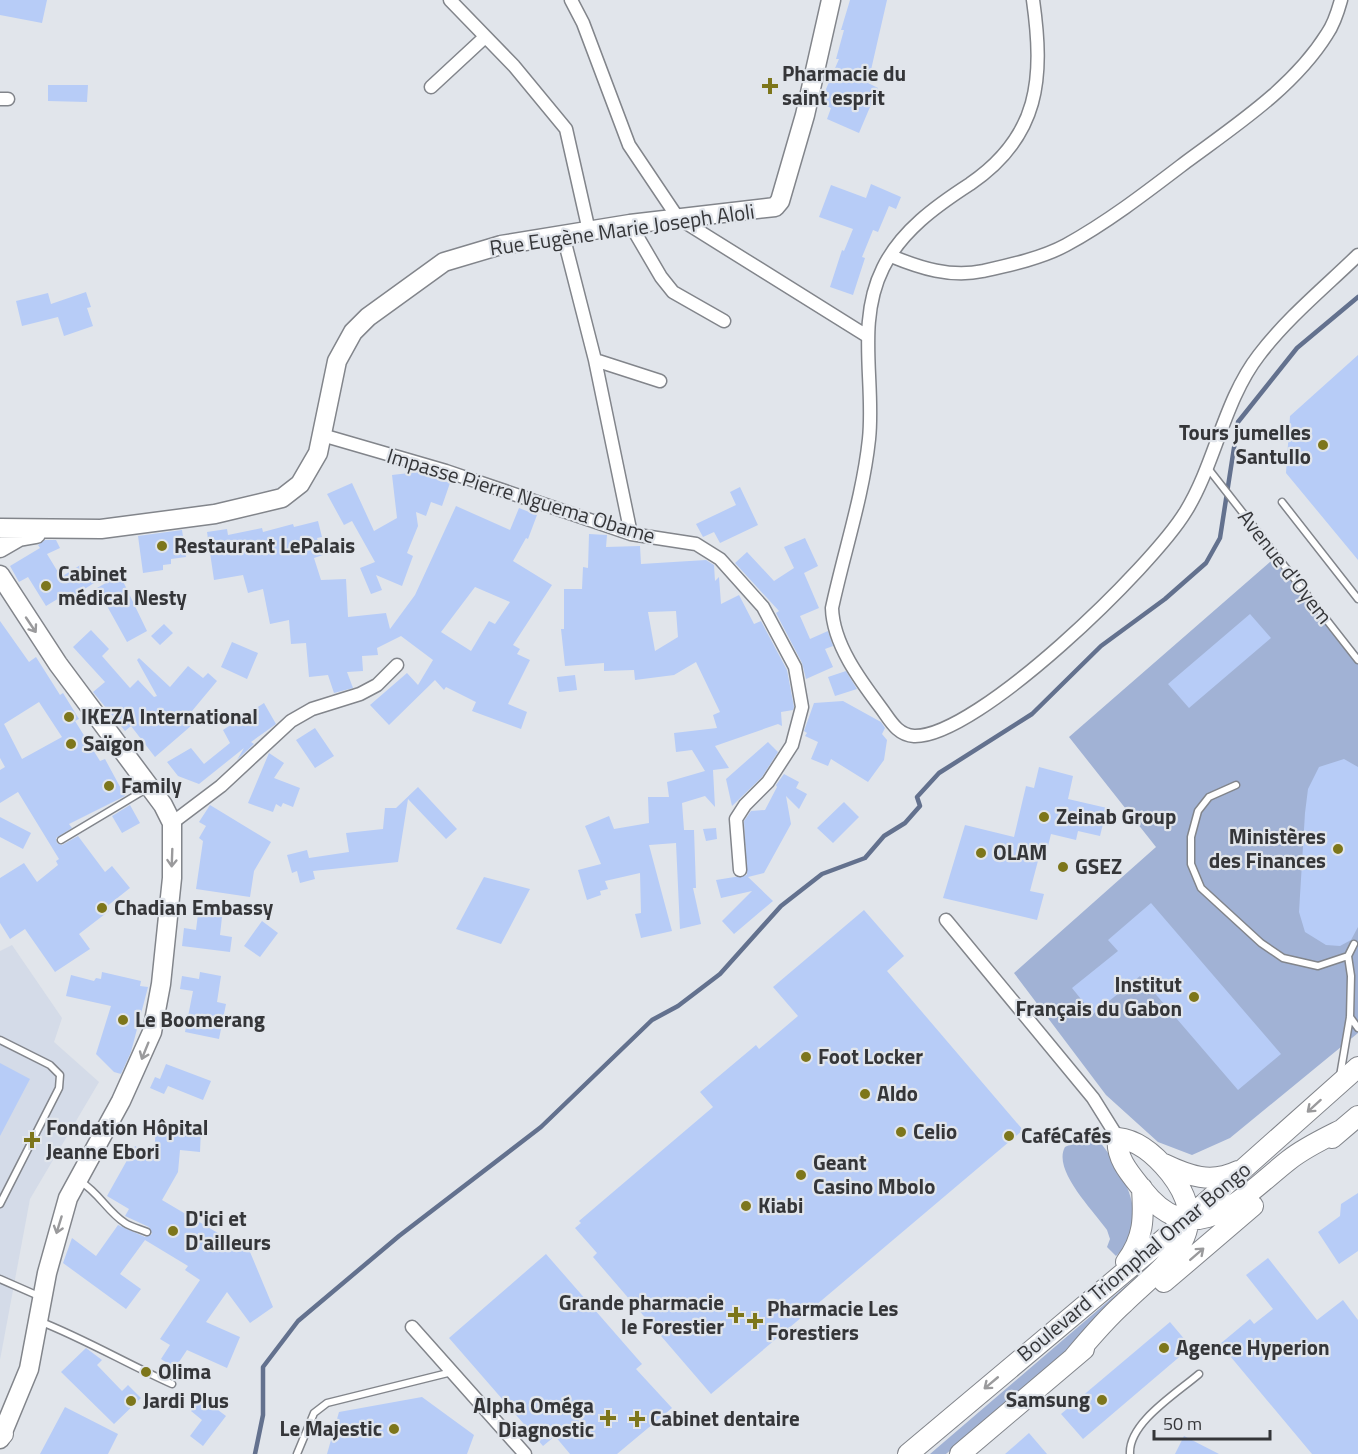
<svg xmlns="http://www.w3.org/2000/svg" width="1358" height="1454" viewBox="0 0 1358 1454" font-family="'Titillium Web',sans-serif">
<rect width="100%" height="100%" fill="#e1e5eb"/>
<path fill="#d4dbe8" d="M12,945L62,1018L54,1042L99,1082L30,1199L0,1360V951Z"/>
<path fill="#a1b2d5" d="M1277,556L1358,660V1033L1230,1138L1192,1155L1158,1142L1106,1095L1014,973L1156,847L1069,737Z
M1085,1137H1094L1100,1142C1124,1173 1153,1223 1116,1256L1107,1247L1110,1239L1107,1230C1094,1211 1052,1170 1065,1147Z
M1134,1279L1139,1282C1078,1343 1012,1398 946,1454H930Z"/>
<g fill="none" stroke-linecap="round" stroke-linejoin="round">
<path stroke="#63718e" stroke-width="4.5" d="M255,1454L263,1415V1367L298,1321L399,1236L541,1127L652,1020L678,1006L720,974L781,906L822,874L865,858L884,836L905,823L920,806L917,797L939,773L1032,714L1101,646L1165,599L1206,563L1220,538L1238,422L1297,348L1358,297"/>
</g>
<path fill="#b7ccf7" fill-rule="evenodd" d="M0,0H47L42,23L0,15Z
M850,0H887L868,83L878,88L859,133L827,119L831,108L820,103L839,59H836L844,30H841Z
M48,85H88L87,102L48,101Z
M871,184L901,197L896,209L889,206L878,232L873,230L862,257L865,258L853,295L830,287L842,250L844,251L853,229L819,217L831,185L866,198Z
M86,292L91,307L87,308L93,326L64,336L58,317L22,326L16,301L48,293L51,304Z
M1358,355V560L1286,473L1290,416Z
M418,472L450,483L442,506L431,502L426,516L416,512L418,526L407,553L413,556L402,586L376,575L382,590L371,594L360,568L375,562L352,521L344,525L327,494L352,483L374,531L397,518L392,475Z
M740,487L758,525L720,543L714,532L703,537L696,524L736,505L730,492Z
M456,506L510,530L519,508L537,515L528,539L526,538L513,561L552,585L513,645L520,649L517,654L530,660L508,704L527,712L521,729L472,711L476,702L446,687L444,690L435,680L389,725L370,705L407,673L418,685L433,660L401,636L377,648L378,655L362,656L363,671L347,672L353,688L334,693L328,675L309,677L306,643L291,644L289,620L270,624L263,589L248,593L243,575L214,580L207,532L227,529L228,535L262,528L263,532L293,524L294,527L318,521L322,537L317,538L323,555L314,558L321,580L346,579L348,617L386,613L390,629L415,595ZM475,587L510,602L495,624L489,621L471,651L441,632Z
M182,530L186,557L171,559V564L163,565V570L143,573L138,536Z
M589,534L607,535L606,547L640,546L641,564L706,560L714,565L715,581L719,577L721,604L739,595L754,624L761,621L787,670L794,707L793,710L781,712L782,726L778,724L715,746L729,768L713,770L715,807L705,796L682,803L684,830H694L696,888H693L701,924L680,929L676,843L649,845L672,931L641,938L635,914L641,913L640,873L605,881L608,889L600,891L601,895L587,900L578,870L601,864L585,826L609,816L614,829L649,823L648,797H669L667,782L705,771L692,750L676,752L674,733L717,728L713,715L720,712L696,662L674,675L635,680L634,670L604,671V663L565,666L561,629H564V589H582L583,567L588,568ZM676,611L678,637L655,651L648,612Z
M805,538L818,566L804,573L819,608L800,616L810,639L828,631L833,646L825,649L833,667L806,679L802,663L776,613L779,611L735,563L747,552L774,581L794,568L784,547Z
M45,540H56L60,548L47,554L61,577L82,564L94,583L72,597L69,592L46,606L28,577L19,582L10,566L40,548L38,545Z
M120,575L147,631L127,642L97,588Z
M1250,614L1271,638L1189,708L1168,684Z
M0,621L29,662L36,657L60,695L63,693L79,719L75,721L100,761L105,759L125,796L69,824L72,828L56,838L57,843L62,845L78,836L105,872L112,866L130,888L106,907L109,911L79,934L90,949L55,972L25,929L10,939L0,923V878L24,863L37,882L58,865L56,861L59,859L18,792L0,803V770L5,767L0,758ZM39,702L62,737L22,759L4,724Z
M164,624L173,633L160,645L151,636Z
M91,630L109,649L102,656L130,688L138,680L154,697L157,696L137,660L139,658L170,687L188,666L203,678L208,673L217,681L192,711L199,719L155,757L131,726L125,731L93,692L105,682L73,647Z
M232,642L258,653L247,679L221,667Z
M846,671L857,689L835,696L828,677Z
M575,675L577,690L559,692L557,677Z
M843,701L881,722L885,728L882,734L887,740L884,760L868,782L831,759L828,766L811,759L818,742L805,736L807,733L804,731L814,703Z
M264,703L276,724L251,742L254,744L237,760L244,748L199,784L178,776L167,762L191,748L204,764L230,743L223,730Z
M315,728L334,756L315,768L296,740Z
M768,742L778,752L762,777L732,806L726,779Z
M269,753L284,763L274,778L300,788L293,807L283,803L281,807L276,804L273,812L248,803Z
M1344,759L1358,767V927L1351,940L1340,946L1326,945L1305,932L1299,912L1305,813L1308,789L1319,767Z
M1039,767L1073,776L1068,799L1107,808L1100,836L1078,831L1076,840L1051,834L1045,858L1039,857L1030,891L1044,894L1037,920L943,898L965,825L1014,837L1026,786L1034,788Z
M784,774L799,782L796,788L807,794L799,809L786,796L791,824L764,873L748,877L773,901L734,934L722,921L752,891L721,898L716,880L747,875L744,821L751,811L765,810L777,787L776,785Z
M418,787L457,829L446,839L408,799L398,862L313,871L315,879L300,883L297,871L292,873L287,855L307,850L309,858L349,852L346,833L383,829L385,808H396Z
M844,802L859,817L833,843L817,828Z
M130,805L140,823L122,833L112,816Z
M210,805L271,842L254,871L250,897L196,889L203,841L199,838L206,826L199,822Z
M0,817L31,833L23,849L0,837Z
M716,828L717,839L706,841L703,829Z
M484,877L530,889L501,944L456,929Z
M1151,903L1281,1054L1238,1090L1140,976L1093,1014L1072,988L1118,951L1108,940Z
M864,910L904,956L887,971L1023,1130L711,1394L593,1257L597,1253L575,1228L581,1223L579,1221L713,1107L700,1092L756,1045L759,1049L798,1016L773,987Z
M198,914L222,917L220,935L232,937L230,952L182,946L184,928L196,930Z
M262,921L278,933L260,957L244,946Z
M102,972L141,981L140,986L148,987L131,1052L121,1074L114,1072L96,1054L111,1006L66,996L71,975L94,981L96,978L101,979Z
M200,972L221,976L217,1002L226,1004L219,1039L185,1032L193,991L180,989L182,976L199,979Z
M0,1063L30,1079L0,1136Z
M166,1064L211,1081L203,1100L168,1086L164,1094L150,1088L155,1077L160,1079Z
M156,1126L201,1128L200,1152L180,1150L178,1172L162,1200L250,1252L273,1307L250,1323L227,1292L206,1322L240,1337L227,1368L187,1350L175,1368L161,1359L170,1345L160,1339L200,1280L185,1270L188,1266L145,1240L120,1274L141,1289L126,1309L63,1263L72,1238L96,1256L118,1225L145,1237L152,1234L149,1227L125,1216L129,1209L107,1196L135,1146L154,1157Z
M1358,1193V1251L1339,1264L1318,1232L1340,1216L1341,1204Z
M546,1254L642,1364L636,1369L672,1408L617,1454H570L555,1436L543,1446L449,1338Z
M1268,1258L1317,1320L1343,1300L1358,1320V1454H1312L1220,1344L1250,1319L1254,1324L1273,1309L1246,1275Z
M1170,1322L1191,1347L1083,1439L1061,1414Z
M86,1348L102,1360L97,1365L122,1391L128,1385L141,1398L114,1424L61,1372Z
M422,1397L474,1435L467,1454H327L339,1412Z
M202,1398L226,1416L203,1446L190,1436L202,1420L191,1411Z
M65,1407L118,1434L108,1454H40Z
M1029,1433L1047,1454H1005Z
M1184,1436L1219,1454H1175Z"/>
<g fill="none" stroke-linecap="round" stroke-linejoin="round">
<defs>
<path id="lane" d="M1207,467L1358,660
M1282,502L1358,599
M1236,785L1209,797L1198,811L1191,837V864L1201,888L1261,943L1283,958L1318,966L1348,956
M61,840L148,788
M1350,1017L1358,1028
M0,1040L50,1065L60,1075L59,1088L0,1204
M1340,1076L1350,1017L1351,976L1348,956L1354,944
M80,1181C100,1194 107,1211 125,1223C131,1227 140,1229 147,1232
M0,1279L41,1297
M39,1321C85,1339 127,1364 172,1384
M297,1454L314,1413L327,1403L452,1372
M1130,1454C1128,1423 1177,1393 1199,1374"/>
<path id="street" d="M450,0L514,66L566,129L589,231
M571,0L583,23L629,145L678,218L867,336
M1033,0C1044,78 1040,136 970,184C936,206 901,231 883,268C856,322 875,383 869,439C863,496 844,552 832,608C833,644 860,680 881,708C890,720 897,735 914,736C977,738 1153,566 1186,511C1215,464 1224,400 1259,355C1287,318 1325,287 1358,255
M431,87L485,37
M0,99H8
M630,224L661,277L673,292L724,321
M563,235L595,360L631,534
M891,256C920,268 951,278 983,271C1010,265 1042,258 1066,245C1108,222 1148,191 1186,162C1236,125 1294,87 1327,34C1334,24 1338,11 1341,0
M595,360L660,381
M322,435L446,471L631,534L696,544L720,559L763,607L795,667L802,707L792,745L768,782L745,805L736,819L740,870
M172,823L221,786L291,721L312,709L360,694L377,685L397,665
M946,920L1093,1098L1118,1138
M412,1327L525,1454"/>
<path id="secondary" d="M0,528L101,529L215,514L282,498L300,484L318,453L337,361L353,332L368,317L444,262L501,245L630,224L775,207L780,201L805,115L831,0
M0,548L19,537L36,534
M0,575L58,664L163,805L172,823V878L161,984L152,1032L121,1101L68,1198L47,1273L29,1369L0,1439"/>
<path id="primary" d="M1332,1138L1358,1116
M1164,1164C1189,1176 1211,1184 1238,1171
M1126,1262C1144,1238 1144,1218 1142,1188
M1164,1282L1253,1206
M1074,1357C1090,1338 1106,1319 1124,1303C1165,1263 1217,1233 1170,1173C1157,1157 1139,1140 1118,1138C1115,1158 1131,1175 1143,1190C1195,1256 1244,1195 1289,1160C1304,1148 1323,1139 1341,1130
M0,1437L3,1434
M908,1454L1177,1228L1358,1067
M960,1454L1084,1349"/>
</defs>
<use href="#lane" stroke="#82858b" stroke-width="9"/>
<use href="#street" stroke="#82858b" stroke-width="15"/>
<use href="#secondary" stroke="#82858b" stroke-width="21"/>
<use href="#primary" stroke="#82858b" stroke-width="22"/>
<use href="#lane" stroke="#fff" stroke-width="6"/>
<use href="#street" stroke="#fff" stroke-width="12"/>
<use href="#secondary" stroke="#fff" stroke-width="18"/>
<use href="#primary" stroke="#fff" stroke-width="20"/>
</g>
<defs><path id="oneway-shaft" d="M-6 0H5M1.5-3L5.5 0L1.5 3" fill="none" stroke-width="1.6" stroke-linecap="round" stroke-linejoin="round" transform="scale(1.5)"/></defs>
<g stroke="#9a9a9c">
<use href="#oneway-shaft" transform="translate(31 625) rotate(56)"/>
<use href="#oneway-shaft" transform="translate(172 858) rotate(92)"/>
<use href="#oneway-shaft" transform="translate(145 1051) rotate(112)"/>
<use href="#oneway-shaft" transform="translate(1314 1106) rotate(138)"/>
<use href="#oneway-shaft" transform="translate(59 1225) rotate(107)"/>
<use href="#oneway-shaft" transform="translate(1197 1254) rotate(-41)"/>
<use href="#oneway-shaft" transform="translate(991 1383) rotate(140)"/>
</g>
<g fill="#7d761b" stroke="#e1e5eb" stroke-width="2">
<path d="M767 77h6v6h6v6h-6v6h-6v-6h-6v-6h6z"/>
<circle cx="1323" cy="445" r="6"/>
<circle cx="162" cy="546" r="6"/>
<circle cx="46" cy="586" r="6"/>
<circle cx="69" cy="717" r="6"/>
<circle cx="71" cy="744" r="6"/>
<circle cx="109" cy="786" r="6"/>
<circle cx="1044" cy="817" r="6"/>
<circle cx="1338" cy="849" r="6"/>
<circle cx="981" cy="853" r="6"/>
<circle cx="1063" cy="867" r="6"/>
<circle cx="102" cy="908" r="6"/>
<circle cx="1194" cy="997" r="6"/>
<circle cx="123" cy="1020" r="6"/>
<circle cx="806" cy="1057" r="6"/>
<circle cx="865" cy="1094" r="6"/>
<circle cx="901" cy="1132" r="6"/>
<circle cx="1009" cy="1136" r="6"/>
<path d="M29 1131h6v6h6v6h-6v6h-6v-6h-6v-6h6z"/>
<circle cx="801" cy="1175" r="6"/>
<circle cx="746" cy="1206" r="6"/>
<circle cx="173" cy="1231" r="6"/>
<path d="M733 1306h6v6h6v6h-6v6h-6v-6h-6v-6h6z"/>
<path d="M752 1312h6v6h6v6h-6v6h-6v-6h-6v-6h6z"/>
<circle cx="1164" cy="1348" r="6"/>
<circle cx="146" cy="1372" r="6"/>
<circle cx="1102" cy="1400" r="6"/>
<circle cx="131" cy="1401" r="6"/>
<path d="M605 1409h6v6h6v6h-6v6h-6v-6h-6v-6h6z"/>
<path d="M634 1410h6v6h6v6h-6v6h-6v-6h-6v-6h6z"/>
<circle cx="394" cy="1429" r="6"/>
</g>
<g text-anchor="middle" stroke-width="4.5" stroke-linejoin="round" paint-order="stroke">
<g font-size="21" font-weight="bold" fill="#353639" stroke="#e1e5eb" text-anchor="start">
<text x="782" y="81">Pharmacie du<tspan x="782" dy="24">saint esprit</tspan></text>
<text x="1311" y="440" text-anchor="end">Tours jumelles<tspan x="1311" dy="24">Santullo</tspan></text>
<text x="174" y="553">Restaurant LePalais</text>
<text x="58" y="581">Cabinet<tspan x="58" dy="24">médical Nesty</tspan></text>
<text x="81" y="724">IKEZA International</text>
<text x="83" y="751">Saïgon</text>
<text x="121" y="793">Family</text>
<text x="1056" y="824">Zeinab Group</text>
<text x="1326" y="844" text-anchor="end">Ministères<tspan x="1326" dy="24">des Finances</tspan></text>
<text x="993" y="860">OLAM</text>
<text x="1075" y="874">GSEZ</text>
<text x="114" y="915">Chadian Embassy</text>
<text x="1182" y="992" text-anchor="end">Institut<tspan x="1182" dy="24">Français du Gabon</tspan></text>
<text x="135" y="1027">Le Boomerang</text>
<text x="818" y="1064">Foot Locker</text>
<text x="877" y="1101">Aldo</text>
<text x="46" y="1135">Fondation Hôpital<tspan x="46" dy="24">Jeanne Ebori</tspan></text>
<text x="913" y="1139">Celio</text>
<text x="1021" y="1143">CaféCafés</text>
<text x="813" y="1170">Geant<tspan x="813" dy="24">Casino Mbolo</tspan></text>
<text x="758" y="1213">Kiabi</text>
<text x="185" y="1226">D'ici et<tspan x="185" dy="24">D'ailleurs</tspan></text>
<text x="724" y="1310" text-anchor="end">Grande pharmacie<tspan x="724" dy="24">le Forestier</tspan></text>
<text x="767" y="1316">Pharmacie Les<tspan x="767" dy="24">Forestiers</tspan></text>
<text x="1176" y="1355">Agence Hyperion</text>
<text x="158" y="1379">Olima</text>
<text x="1090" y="1407" text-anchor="end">Samsung</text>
<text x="143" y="1408">Jardi Plus</text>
<text x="594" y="1413" text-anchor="end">Alpha Oméga<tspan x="594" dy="24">Diagnostic</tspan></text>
<text x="650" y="1426">Cabinet dentaire</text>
<text x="382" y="1436" text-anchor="end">Le Majestic</text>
</g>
<g font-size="21" fill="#353639" stroke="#e1e5eb">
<text transform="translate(622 230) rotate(-8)" y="7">Rue Eugène Marie Joseph Aloli</text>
<text transform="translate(521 496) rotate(17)" y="7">Impasse Pierre Nguema Obame</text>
<text transform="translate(1285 567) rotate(52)" y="7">Avenue d'Oyem</text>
<text transform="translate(1134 1262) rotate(-40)" y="7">Boulevard Triomphal Omar Bongo</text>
</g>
</g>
<path d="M1154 1430v9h116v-9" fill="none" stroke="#353639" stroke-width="3"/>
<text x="1163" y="1430" font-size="18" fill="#353639" stroke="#e1e5eb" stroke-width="4.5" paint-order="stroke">50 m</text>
</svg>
